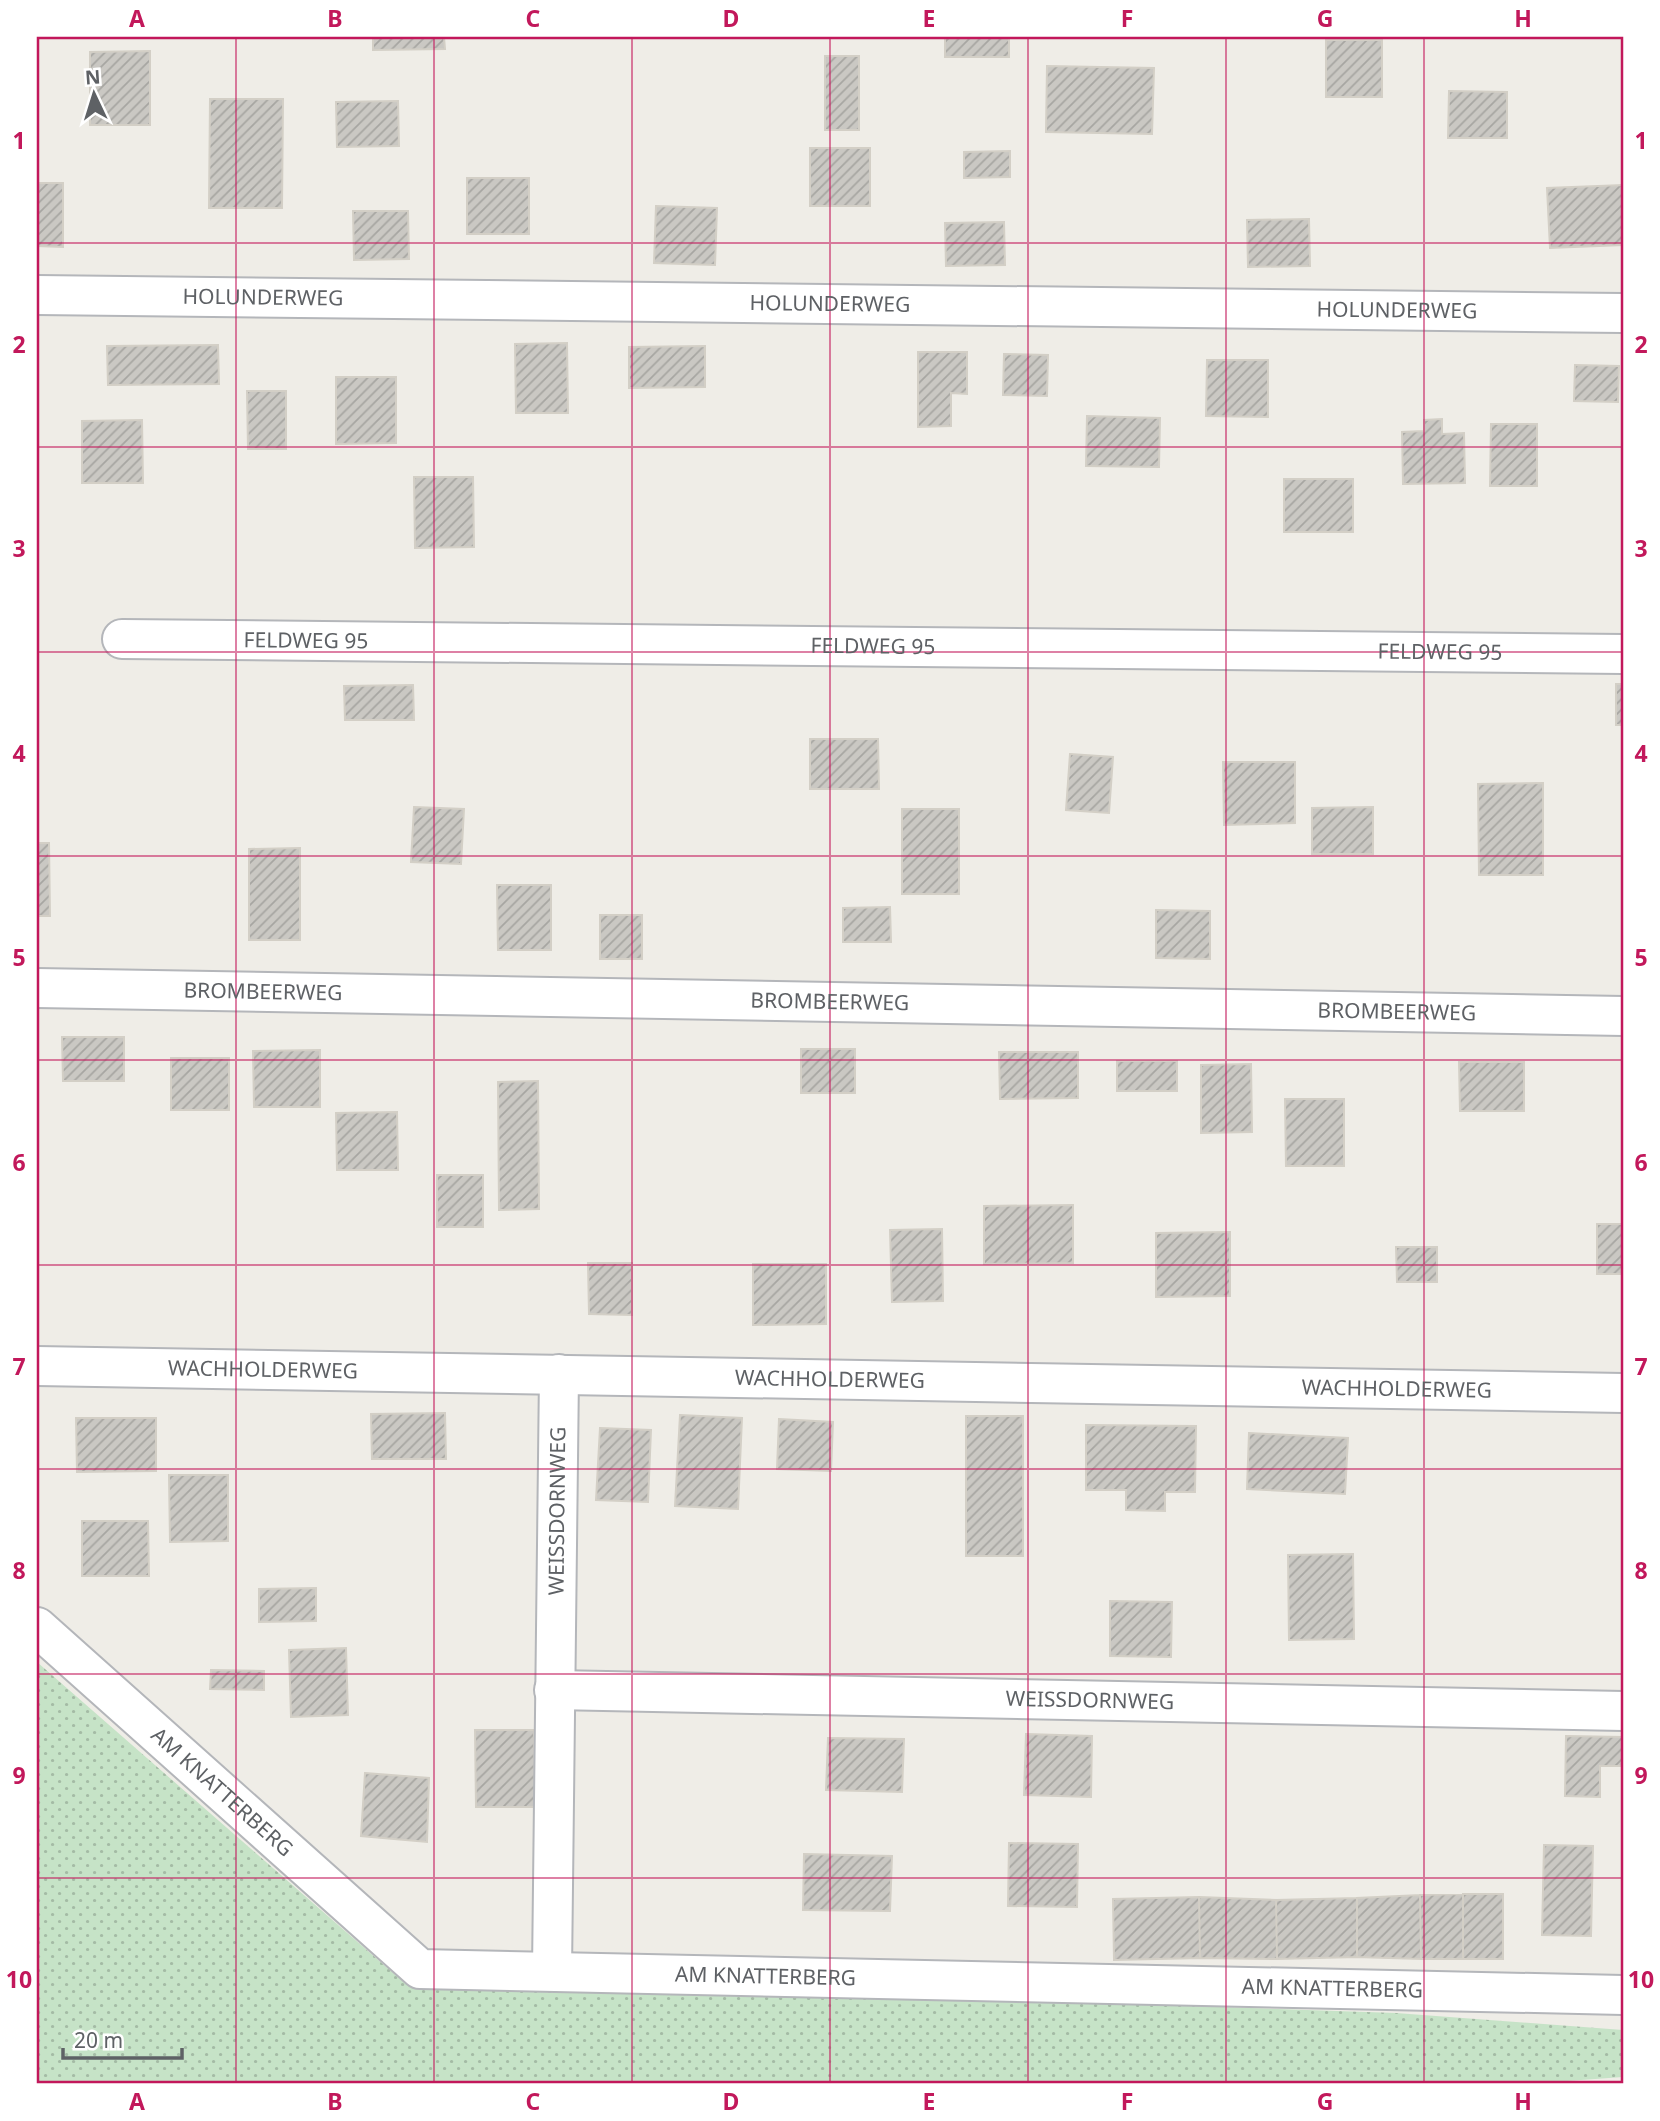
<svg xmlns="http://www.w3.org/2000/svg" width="1660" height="2121" viewBox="0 0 1660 2121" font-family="'Noto Sans',sans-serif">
<defs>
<pattern id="garden-dots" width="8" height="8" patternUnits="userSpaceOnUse" patternTransform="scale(1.75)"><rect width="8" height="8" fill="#c6e3c7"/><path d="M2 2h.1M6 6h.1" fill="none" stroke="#a4bba5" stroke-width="1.8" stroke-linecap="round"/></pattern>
<pattern id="building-hatch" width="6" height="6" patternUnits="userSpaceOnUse" patternTransform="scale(1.75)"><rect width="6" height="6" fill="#cac8c3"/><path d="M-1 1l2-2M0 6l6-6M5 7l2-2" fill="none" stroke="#a7a6a2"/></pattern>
</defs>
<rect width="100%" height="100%" fill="#efede7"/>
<path fill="url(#garden-dots)" d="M37,1662L400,1979L1396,2013L1623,2030V2077L1525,2084H37Z"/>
<path fill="url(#building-hatch)" stroke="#d3cfc6" stroke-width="2" d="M373,37H444L445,49L373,50Z
M945,37H1009V57H945Z
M1326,40H1382V97H1326Z
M150,51V125H90V52Z
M825,56H859V130H825Z
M1047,66L1154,68L1152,134L1046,132Z
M1449,91L1507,92V138H1448Z
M210,99H283L282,208H209Z
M398,101L399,146L337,147L336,102Z
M810,148H870V206H810Z
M1010,151V177L964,178V152Z
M467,178H529V234H467Z
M37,183H63V247L37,246Z
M1623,185V245L1550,248L1547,188Z
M656,206L717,208L715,265L654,263Z
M353,211H408L409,259L354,260Z
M1309,219L1310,266L1248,267L1247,220Z
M1004,222L1005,265L946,266L945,223Z
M567,343L568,413H516L515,344Z
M218,345L219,384L108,385L107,346Z
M705,346V387L629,388V347Z
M918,352H967V394L951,393V426L918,427Z
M1004,354L1048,355L1047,396L1003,395Z
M1207,360H1268V417L1206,416Z
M1575,365L1619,366L1618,402L1574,401Z
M336,377H396V443L336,444Z
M247,391H286V449H248Z
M1087,416L1160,418L1159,467L1086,466Z
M1442,419V434L1464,433L1465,483L1403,484L1402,432L1424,431V420Z
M142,420L143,483H82V421Z
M1491,424H1537V486H1490Z
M414,477H473L474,547L415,548Z
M1284,479H1353V532H1284Z
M1616,684H1623V725H1616Z
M413,685L414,720H345L344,686Z
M810,739H878L879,789H810Z
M1070,754L1113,757L1109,813L1066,810Z
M1223,762H1295V823L1224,825Z
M1543,783V875H1479L1478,784Z
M414,807L464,809L461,864L411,862Z
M1373,807V854H1312V808Z
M902,809H959V894H902Z
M37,843H49L50,916H37Z
M300,848V940H249V849Z
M497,885H551V950H498Z
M890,907L891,942H843V908Z
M1156,910L1210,911V959L1156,958Z
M600,915H642V959H600Z
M62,1037H124V1081H63Z
M801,1049H855V1093H801Z
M320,1050V1107H254L253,1051Z
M999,1052H1078V1098L1000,1099Z
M171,1058H229V1110H171Z
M1117,1061H1177V1091H1117Z
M1459,1062H1524V1111H1460Z
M1251,1064L1252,1132L1201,1133V1065Z
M538,1081L539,1209L499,1210L498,1082Z
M1285,1099H1344V1166H1286Z
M397,1112L398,1170H337L336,1113Z
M437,1175H483V1227H437Z
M1073,1205V1263L984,1264V1206Z
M1597,1224H1623V1274H1597Z
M942,1229L943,1301L892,1302L890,1230Z
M1230,1232V1296L1156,1297V1233Z
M1396,1247H1437V1282H1397Z
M588,1263H632V1315L589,1314Z
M753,1264H826V1324L753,1325Z
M445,1413L446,1459H372L371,1414Z
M680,1415L742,1418L738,1509L675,1506Z
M966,1416H1023V1556H966Z
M76,1418H156V1471L77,1472Z
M779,1419L833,1422L831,1471L777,1469Z
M1086,1425L1196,1426L1195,1492H1165V1511L1126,1510V1490H1086Z
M600,1428L651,1430L648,1502L596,1500Z
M1249,1433L1348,1438L1345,1494L1247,1489Z
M169,1475H228V1541L170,1542Z
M82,1521H148L149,1576H82Z
M1353,1554L1354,1639L1289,1640L1288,1555Z
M316,1588V1621L259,1622V1589Z
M1110,1601L1172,1602L1171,1657L1110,1656Z
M346,1648L348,1715L291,1717L289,1650Z
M211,1670L264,1671V1690L210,1689Z
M475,1730H534L535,1807H476Z
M1026,1734L1092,1736L1091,1797L1024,1795Z
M1566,1736L1623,1737V1766H1600V1797L1565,1796Z
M828,1738L904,1739L902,1792L826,1790Z
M365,1773L429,1778L427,1842L361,1836Z
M1009,1843L1078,1844L1077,1907L1008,1906Z
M1544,1845L1593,1846L1591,1936L1542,1935Z
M804,1854L892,1856L890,1911L803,1910Z
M1463,1894V1959H1421L1420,1895Z
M1463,1894H1503V1959H1463Z
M1420,1895L1421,1959L1357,1957V1898Z
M1199,1897L1200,1958L1114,1960L1113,1899Z
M1199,1897L1276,1900L1277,1959L1200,1958Z
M1357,1898V1957L1277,1959L1276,1900Z"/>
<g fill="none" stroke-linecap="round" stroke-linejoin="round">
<defs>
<g id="minor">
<path id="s1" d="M37,295L1623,313"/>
<path id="s2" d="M122,639L1623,654"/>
<path id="s3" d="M37,988L1623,1016"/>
<path id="s4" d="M37,1366L1623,1393"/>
<path id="s5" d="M37,1627L420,1969L1623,1995"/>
<path id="s6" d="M554,1690L1623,1711"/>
<path id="s7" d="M552,1971L559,1374"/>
</g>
</defs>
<use href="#minor" stroke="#b4b6ba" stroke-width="42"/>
<use href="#minor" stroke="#fff" stroke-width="38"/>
</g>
<path fill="none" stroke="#c2185b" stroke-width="2" stroke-opacity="0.55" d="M236,37V2084M434,37V2084M632,37V2084M830,37V2084M1028,37V2084M1226,37V2084M1424,37V2084M37,243H1623M37,447H1623M37,652H1623M37,856H1623M37,1060H1623M37,1265H1623M37,1469H1623M37,1674H1623M37,1878H1623"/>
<g text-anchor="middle" stroke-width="6" stroke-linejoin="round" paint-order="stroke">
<g font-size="21" fill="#5e6165" stroke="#fff">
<text dy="7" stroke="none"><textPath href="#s1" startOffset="226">HOLUNDERWEG</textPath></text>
<text dy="7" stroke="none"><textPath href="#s1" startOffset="793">HOLUNDERWEG</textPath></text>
<text dy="7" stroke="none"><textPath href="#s1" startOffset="1360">HOLUNDERWEG</textPath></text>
<text dy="7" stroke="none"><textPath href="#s2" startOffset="184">FELDWEG 95</textPath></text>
<text dy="7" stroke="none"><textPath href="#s2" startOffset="751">FELDWEG 95</textPath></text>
<text dy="7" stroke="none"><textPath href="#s2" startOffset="1318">FELDWEG 95</textPath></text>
<text dy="7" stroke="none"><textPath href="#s3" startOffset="226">BROMBEERWEG</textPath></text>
<text dy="7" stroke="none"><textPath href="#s3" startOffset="793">BROMBEERWEG</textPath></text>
<text dy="7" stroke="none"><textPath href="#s3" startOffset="1360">BROMBEERWEG</textPath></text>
<text dy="7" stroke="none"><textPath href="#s4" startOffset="226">WACHHOLDERWEG</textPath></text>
<text dy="7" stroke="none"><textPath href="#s4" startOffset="793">WACHHOLDERWEG</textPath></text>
<text dy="7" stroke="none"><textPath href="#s4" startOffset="1360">WACHHOLDERWEG</textPath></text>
<text dy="7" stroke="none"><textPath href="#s7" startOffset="460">WEISSDORNWEG</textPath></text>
<text dy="7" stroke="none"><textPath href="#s6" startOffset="536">WEISSDORNWEG</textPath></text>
<text dy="7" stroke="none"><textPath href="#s5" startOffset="248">AM KNATTERBERG</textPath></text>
<text dy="7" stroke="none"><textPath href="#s5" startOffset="859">AM KNATTERBERG</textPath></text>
<text dy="7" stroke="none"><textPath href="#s5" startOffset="1426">AM KNATTERBERG</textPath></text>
</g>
</g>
<rect width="1660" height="2121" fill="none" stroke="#ffffff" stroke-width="77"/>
<g transform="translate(94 94) rotate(356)" stroke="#ffffff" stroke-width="5" paint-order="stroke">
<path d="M0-5L12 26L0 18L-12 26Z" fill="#5e6165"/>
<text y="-10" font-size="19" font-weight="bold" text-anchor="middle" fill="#5e6165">N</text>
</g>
<path d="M63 2048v10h119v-10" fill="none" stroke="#5e6165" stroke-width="3.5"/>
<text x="74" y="2048" font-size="21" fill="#5e6165" stroke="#ffffff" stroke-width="5" paint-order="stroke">20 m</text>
<rect x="38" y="38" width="1584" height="2044" fill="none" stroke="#c2185b" stroke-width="2.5"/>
<g font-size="23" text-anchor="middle" font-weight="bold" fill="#c2185b">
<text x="137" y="27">A</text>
<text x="335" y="27">B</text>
<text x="533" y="27">C</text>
<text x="731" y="27">D</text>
<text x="929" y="27">E</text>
<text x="1127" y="27">F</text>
<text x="1325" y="27">G</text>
<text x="1523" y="27">H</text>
<text x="19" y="149">1</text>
<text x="1641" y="149">1</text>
<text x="19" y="353">2</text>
<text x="1641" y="353">2</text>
<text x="19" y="557">3</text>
<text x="1641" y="557">3</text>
<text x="19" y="762">4</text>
<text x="1641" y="762">4</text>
<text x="19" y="966">5</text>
<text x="1641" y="966">5</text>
<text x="19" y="1171">6</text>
<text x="1641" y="1171">6</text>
<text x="19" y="1375">7</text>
<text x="1641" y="1375">7</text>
<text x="19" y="1579">8</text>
<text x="1641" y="1579">8</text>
<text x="19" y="1784">9</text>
<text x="1641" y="1784">9</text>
<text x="19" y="1988">10</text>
<text x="1641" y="1988">10</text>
<text x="137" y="2110">A</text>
<text x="335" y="2110">B</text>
<text x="533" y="2110">C</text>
<text x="731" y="2110">D</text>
<text x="929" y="2110">E</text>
<text x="1127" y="2110">F</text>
<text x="1325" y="2110">G</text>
<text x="1523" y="2110">H</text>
</g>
</svg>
